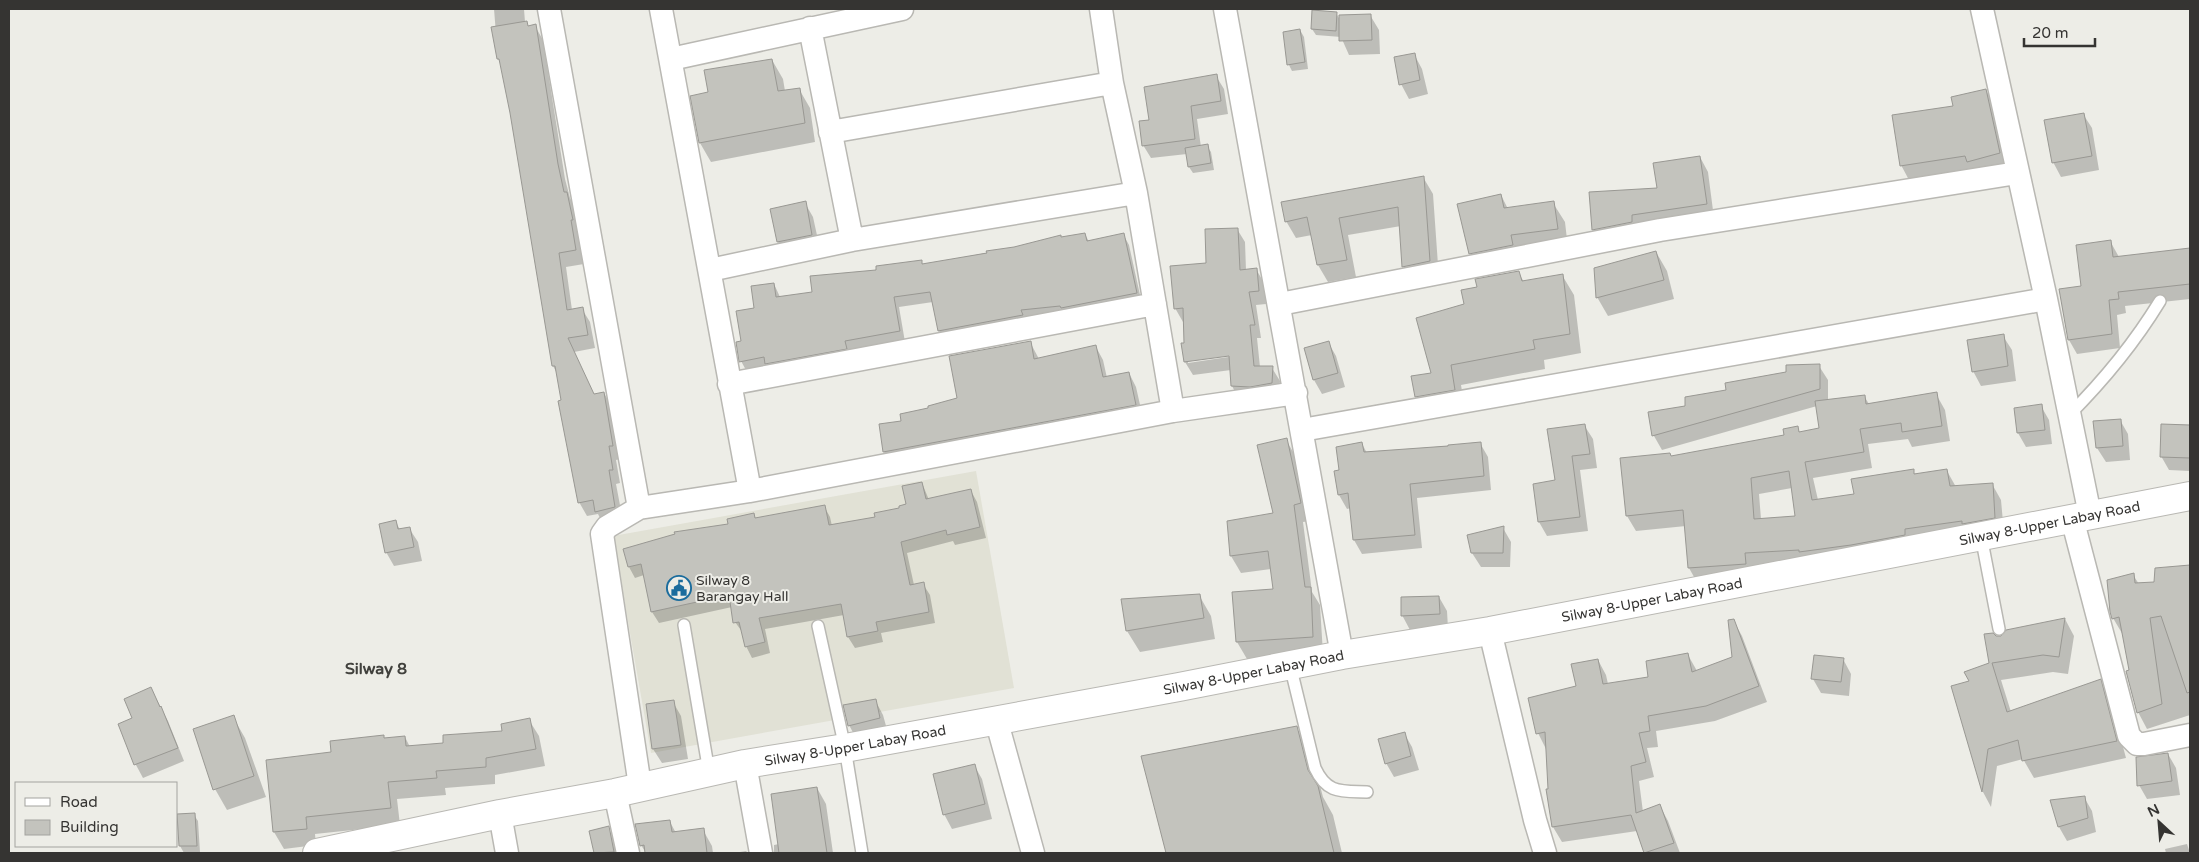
<svg xmlns="http://www.w3.org/2000/svg" width="2199" height="862" viewBox="0 0 2199 862" font-family="'Varela Round',sans-serif">
<rect width="100%" height="100%" fill="#edede7"/>
<path fill="#e1e1d5" d="M976,471L1014,688L651,753L613,536Z"/>
<path fill="#0003" fill-rule="evenodd" d="M494,9H524L525,22L529,27L535,26L543,40L565,179L570,198L575,207L584,264L566,267L572,310L582,309L590,322L595,348L574,352L594,395L604,393L612,407L620,459L616,460L620,483L616,484L623,521L604,526L598,514L587,516L579,502L558,375L553,366L511,113L502,65L498,59Z
M1336,13L1340,20L1370,15L1379,30L1380,54L1349,55L1341,37L1316,35L1312,29Z
M1300,30L1304,37L1308,69L1292,71L1289,65Z
M1414,54L1422,69L1428,94L1409,99L1401,84Z
M772,60L783,79L785,91L799,89L810,108L815,142L711,162L700,143L692,97L709,93Z
M1216,76L1224,89L1228,114L1197,119L1201,147L1207,146L1211,152L1214,170L1193,173L1189,167L1187,154L1151,158L1143,145L1150,121Z
M1986,90L1994,104L2008,168L1909,180L1901,165L1955,107Z
M2083,114L2092,128L2099,170L2061,177L2053,162Z
M1700,157L1708,172L1714,218L1601,244L1593,230L1658,189Z
M1423,177L1433,194L1439,279L1413,284L1403,266L1401,226L1348,235L1356,277L1328,282L1318,265L1312,235L1296,238L1286,221Z
M1501,195L1508,209L1553,203L1565,222L1568,248L1481,273L1470,253Z
M805,203L813,217L820,249L786,256L778,242L771,210Z
M1237,229L1245,242L1246,270L1256,269L1264,283L1266,304L1256,305L1261,338H1257L1260,367L1272,368L1280,381L1279,396L1239,399L1232,386L1231,370L1193,375L1185,362L1182,344H1185V322H1183L1175,308ZM1235,354V356L1188,363V360Z
M1085,234L1089,242L1123,234L1129,245L1142,304L945,341L939,331L933,302L899,307L905,342L747,372L741,361L743,342L756,309L774,284L780,297L814,293L878,271L921,261L923,265Z
M2110,241L2119,257L2190,249V299L2125,306L2126,313L2117,315L2120,348L2077,354L2069,340L2083,287Z
M1656,252L1667,271L1674,299L1608,316L1597,297Z
M1518,272L1524,282L1562,275L1574,295L1581,353L1544,360L1545,369L1461,385L1465,409L1427,416L1416,396L1432,374L1465,305L1478,288Z
M2003,336L2012,350L2016,381L1981,386L1973,371Z
M1030,342L1039,359L1096,347L1103,360L1107,378L1129,373L1136,387L1143,418L892,466L884,452L880,425L903,422L930,409L959,399Z
M1328,342L1336,356L1345,387L1322,394L1314,380Z
M1819,366L1828,380V401L1864,396L1869,404L1936,394L1945,410L1950,441L1912,447L1908,439L1868,444L1872,468L1813,478L1818,500L1855,495L1913,471L1915,475L1947,471L1956,487L1992,484L2001,500L2004,533L1698,584L1689,568L1686,526L1636,531L1627,516L1671,457L1785,436L1797,427L1800,433L1820,429L1817,406L1662,450L1654,436L1650,413L1687,407L1728,391ZM1792,488L1796,517L1761,519L1759,494Z
M2041,406L2049,420L2052,444L2026,447L2018,433Z
M2120,420L2128,434L2130,460L2106,462L2097,448Z
M1584,425L1593,439L1597,468L1580,470L1588,531L1547,536L1539,522L1534,485L1557,482Z
M2162,425L2190,426V471L2169,470L2161,456Z
M1286,440L1296,457L1310,521L1303,522L1312,592L1320,605L1323,654L1247,659L1237,642L1274,590L1271,569L1241,573L1231,556L1275,514Z
M1480,443L1488,457L1491,490L1417,498L1422,548L1362,554L1354,540L1351,508L1347,509L1339,495L1341,471L1362,444L1367,453Z
M922,483L929,500L971,491L977,502L986,538L955,545L953,541L907,553L914,585L923,584L930,595L935,623L881,633L883,642L855,648L848,637L844,615L765,629L770,653L752,658L746,646L743,633L735,622L732,607L659,623L652,612L644,575L635,578L629,567L753,514L756,519L824,506L830,517L832,526L877,518L908,505Z
M396,522L400,530L409,528L418,542L422,561L394,566L386,552Z
M1503,528L1511,542L1510,567H1481L1472,553Z
M2190,567V715L2147,729L2138,712L2123,635L2113,618L2133,575L2139,584H2155L2156,569Z
M1199,595L1211,616L1215,639L1140,652L1127,631Z
M1439,597L1447,611L1448,628L1410,630L1402,615Z
M2065,619L2074,636L2068,674L2053,672L2001,680L2011,712L2100,681L2110,698L2126,758L2034,778L2023,759L1997,766L1991,807L1983,792L1952,687L1970,682L1990,664L1996,637L2001,638Z
M1733,620L1742,636L1767,702L1715,721L1656,731L1658,747L1647,748L1654,777L1639,781L1643,812L1660,806L1668,821L1680,853H1645L1637,831L1562,842L1553,827L1548,791L1549,790L1546,749L1538,733L1598,660L1606,675L1608,684L1650,678L1688,655L1697,671L1733,658Z
M1843,659L1851,674L1849,696L1821,693L1813,679Z
M151,689L168,721L184,761L143,778L136,765L119,725L133,719Z
M875,700L883,715L888,733L857,740L849,725Z
M673,702L681,716L688,759L662,763L653,749L647,705Z
M233,717L245,738L266,797L227,810L215,789Z
M529,720L539,736L545,766L495,775V784L445,788L446,795L397,799L400,825L315,834L316,845L284,849L274,832L333,754L383,736L385,740L405,737L410,747L445,744L503,732Z
M1296,727L1312,755L1323,797L1333,815L1342,853H1167L1143,757Z
M1404,733L1412,747L1419,770L1394,777L1386,763Z
M2168,754L2176,768L2180,795L2147,799L2139,785Z
M974,765L982,779L992,819L952,829L944,814Z
M817,788L826,804L833,853H774V845L779,844Z
M2084,797L2092,811L2096,832L2067,841L2059,827Z
M178,815H194L198,821L200,852L184,853L180,846Z
M670,822L676,833L703,830L712,846L713,853H646L641,845Z
M608,827L616,841L619,853H595L590,831Z
M2187,844L2190,853H2166L2165,849Z
M746,851L748,853H734Z"/>
<path fill="#c3c3bd" stroke="#999893" fill-rule="evenodd" d="M1312,10L1337,12L1336,31L1311,29Z
M1371,14L1372,40L1339,41V15Z
M527,21L528,26L536,24L558,164L564,192H567L573,220H571L576,250L559,253L567,310L583,307L588,335L568,338L594,394L604,392L613,446H609L613,470H609L615,507L595,512L593,500L578,503L558,401L561,400L555,366H552L510,113L499,59H497L491,27Z
M1300,29L1305,62L1287,65L1283,32Z
M1415,53L1420,80L1399,85L1394,57Z
M772,59L778,91L800,88L805,123L699,143L690,96L708,92L704,70Z
M1217,74L1221,101L1191,106L1195,139L1142,146L1139,121L1149,120L1144,87Z
M1986,89L2000,153L1967,162L1965,156L1900,166L1892,115L1953,106L1951,97Z
M2084,113L2092,156L2052,163L2044,120Z
M1208,144L1211,163L1188,167L1185,148Z
M1700,156L1707,204L1632,215V222L1592,230L1589,192L1657,188L1653,163Z
M1424,176L1430,261L1402,267L1398,207L1339,218L1347,260L1317,265L1307,217L1285,222L1281,202Z
M1501,194L1504,208L1554,201L1558,229L1511,235L1513,245L1469,254L1457,204Z
M806,201L812,235L777,242L770,209Z
M1238,228L1240,270L1257,268L1259,291L1249,292L1255,325H1250L1254,366H1273L1272,383L1250,387L1231,386L1229,356L1184,362L1181,343H1184L1183,308L1174,309L1170,266L1206,263L1205,229Z
M1085,233L1087,241L1124,233L1137,293L1061,308L1060,306L1021,310L1023,315L938,331L930,292L894,297L900,331L845,341L847,349L765,364L764,357L739,362L736,342L741,341L736,311L754,308L751,286L774,283L776,297L812,292L810,276L876,270V266L922,260V264L987,253L986,251L1014,247L1061,235V237Z
M2111,240L2113,257L2190,248V284L2118,292L2119,299L2109,300L2112,334L2068,340L2059,289L2081,286L2076,245Z
M1656,251L1664,280L1596,298L1594,268Z
M1519,271L1522,281L1563,274L1570,334L1533,340L1535,349L1451,365L1455,390L1415,397L1411,376L1431,373L1416,318L1464,304L1461,290L1477,287L1475,279Z
M2004,334L2008,366L1972,372L1967,340Z
M1031,341L1034,359L1096,345L1103,377L1129,372L1136,405L883,452L879,424L901,421L900,414L928,408V406L957,398L949,356Z
M1329,341L1338,373L1313,380L1304,348Z
M1820,364V389L1652,436L1648,412L1685,406V397L1726,390L1725,383L1786,372V365Z
M1937,392L1942,426L1902,432L1901,423L1860,429L1864,452L1805,462L1812,500L1854,494L1851,479L1914,469V474L1947,469L1950,486L1993,483L1995,518L1962,524V521L1905,529V535L1851,545L1799,552V550L1745,553L1746,564L1688,568L1683,510L1626,516L1620,458L1670,453L1671,456L1784,435L1783,429L1798,426L1799,432L1819,428L1815,401L1865,395L1866,404ZM1789,471L1795,516L1754,519L1751,478Z
M2042,404L2045,430L2017,433L2014,408Z
M2121,419L2123,446L2096,448L2093,421Z
M1585,424L1590,454L1572,456L1580,517L1538,522L1533,484L1555,480L1547,429Z
M2161,424L2190,425V458L2160,457Z
M1287,438L1301,503L1294,505L1305,587H1311L1313,637L1236,642L1232,592L1273,589L1268,551L1230,556L1227,521L1273,513L1257,445Z
M1362,442L1364,452L1448,446V445L1481,442L1484,476L1410,484L1415,535L1353,540L1348,493L1338,495L1334,471L1339,470L1336,447Z
M922,482L926,499L971,489L980,527L947,535L946,530L901,542L910,585L924,582L929,612L876,622L878,631L847,637L841,604L759,618L765,642L745,647L739,622L733,623L729,595L651,612L641,564L628,567L623,549L675,534L674,532L728,524L727,519L754,513L755,518L825,505L829,525L875,517L874,513L899,508V506L906,504L902,486Z
M396,520L398,529L410,527L414,547L385,553L379,524Z
M1504,526L1503,553H1471L1467,535Z
M2190,565V692L2187,693L2161,616L2150,618L2162,704L2137,713L2126,671L2129,670L2119,617L2112,619L2110,612L2107,580L2134,573L2135,583L2154,582L2155,568Z
M1200,594L1204,618L1126,631L1121,599Z
M1439,596L1440,614L1401,616V597Z
M2065,618L2059,657L2043,655L1992,663L2007,712L2101,679L2117,741L2022,761L2018,740L1988,749L1982,792L1951,686L1969,681L1964,672L1989,663L1984,634L1993,633L1996,636H2001L2006,630Z
M1734,619L1759,686L1706,706L1648,716L1650,731L1639,733L1646,762L1631,766L1636,813L1660,804L1674,843L1644,853L1631,815L1552,827L1546,789H1548L1545,732L1536,734L1528,698L1576,686L1571,664L1598,659L1603,684L1648,677L1646,661L1688,653L1692,672L1732,657L1728,620Z
M1814,655L1844,658L1841,682L1811,679Z
M151,687L160,707L161,706L178,748L134,765L118,724L132,718L124,699Z
M876,699L880,718L848,726L843,705Z
M674,700L681,745L652,749L646,704Z
M234,715L254,776L213,790L193,729Z
M530,718L536,749L486,758V767L436,771L437,778L388,782L391,808L306,817L307,829L273,832L266,760L331,752L330,741L384,735V738L405,736L406,746L443,743V735L502,731L501,724Z
M1297,726L1308,770L1318,786L1334,853H1166L1141,756Z
M1405,732L1411,756L1385,764L1378,739Z
M2168,753L2172,781L2137,786L2136,757Z
M975,764L985,804L943,815L933,774Z
M817,787L827,853H779L771,794Z
M2085,796L2088,818L2058,827L2050,800Z
M195,813L197,846H179L177,814Z
M670,820L672,832L704,828L707,853H645L644,845L640,846L635,824Z
M609,826L614,852L594,853L589,831Z"/>
<g fill="none" stroke-linecap="round" stroke-linejoin="round">
<defs>
<path id="service" d="M2069,415C2104,380 2135,342 2160,301
M1981,536L1999,629
M684,625L709,772
M818,626L845,748L862,853
M1290,665L1315,768C1327,794 1341,791 1367,792"/>
<path id="minor" d="M549,9L639,508
M661,9L750,491
M1101,9L1112,83L1136,193L1173,411
M1225,9L1342,655
M1982,9L2046,299L2090,515
M810,28L852,240
M671,59L902,9
M830,132L1112,83
M710,270L852,240L1136,193
M1280,304L1660,230L2017,173
M729,384L1155,304
M1302,430L2046,299
M2072,518L2129,736L2137,744H2144L2190,735
M1490,631L1535,820L1545,853
M996,719L1033,853
M745,764L761,853
M640,786L602,534L607,527L639,508L750,491L1173,411L1296,393
M615,793L628,853
M500,814L507,853"/>
<g id="secondary">
<path id="s1" d="M317,853L500,814L615,793L745,764L845,748L1179,687L1342,655L1490,631L2190,496"/>
</g>
</defs>
<use href="#service" stroke="#b9b8b3" stroke-width="14"/>
<use href="#minor" stroke="#b9b8b3" stroke-width="25"/>
<use href="#secondary" stroke="#b9b8b3" stroke-width="30"/>
<use href="#service" stroke="#fff" stroke-width="11"/>
<use href="#minor" stroke="#fff" stroke-width="22"/>
<use href="#secondary" stroke="#fff" stroke-width="28"/>
</g>
<defs>
<symbol id="civic-ring" viewBox="-11 -11 22 22"><circle r="9.5" fill="#edede7" stroke="#1b6c9d" stroke-width="1.5"/><path d="M-.6-6.5H3V-4.5H.6V-3L4-1V1h2V6H-6V1h2V-1L-.6-3ZM-1.2 2.5V6h2.4V2.5Z" fill="#1b6c9d"/></symbol>
</defs>
<g fill-rule="evenodd">
<use href="#civic-ring" x="665" y="574" width="28" height="28"/>
</g>
<g text-anchor="middle" stroke-width="4" stroke-linejoin="round" paint-order="stroke">
<g font-size="14" fill="#353432" stroke="#edede7">
<text dy="5" stroke="none"><textPath href="#s1" startOffset="1764">Silway 8-Upper Labay Road</textPath></text>
<text dy="5" stroke="none"><textPath href="#s1" startOffset="1359">Silway 8-Upper Labay Road</textPath></text>
<text dy="5" stroke="none"><textPath href="#s1" startOffset="954">Silway 8-Upper Labay Road</textPath></text>
<text dy="5" stroke="none"><textPath href="#s1" startOffset="549">Silway 8-Upper Labay Road</textPath></text>
</g>
<g font-size="14" fill="#353432" stroke="#edede7" text-anchor="start">
<text x="696" y="585">Silway 8<tspan x="696" dy="16">Barangay Hall</tspan></text>
</g>
<g font-size="16" font-weight="bold" fill="#41413d" stroke="#edede7">
<text x="376" y="674">Silway 8</text>
</g>
</g>
<rect width="2199" height="862" fill="none" stroke="#353432" stroke-width="20"/>
<rect x="15" y="782" width="162" height="65" fill="#edede7" stroke="#a3a39f"/>
<rect x="25" y="798" width="25" height="8" fill="#ffffff" stroke="#a3a39f"/>
<text x="60" y="807" font-size="15" fill="#353432">Road</text>
<rect x="25" y="820" width="25" height="15" fill="#c3c3bd" stroke="#a3a39f"/>
<text x="60" y="832" font-size="15" fill="#353432">Building</text>
<g transform="translate(2159 822) rotate(334)" stroke="#edede7" stroke-width="4" paint-order="stroke">
<path d="M0-4L9 19L0 12L-9 19Z" fill="#353432"/>
<text y="-8" font-size="14" font-weight="bold" text-anchor="middle" fill="#353432">N</text>
</g>
<path d="M2024 38v8h71v-8" fill="none" stroke="#353432" stroke-width="2.5"/>
<text x="2032" y="38" font-size="15" fill="#353432" stroke="#edede7" stroke-width="4" paint-order="stroke">20 m</text>
</svg>
